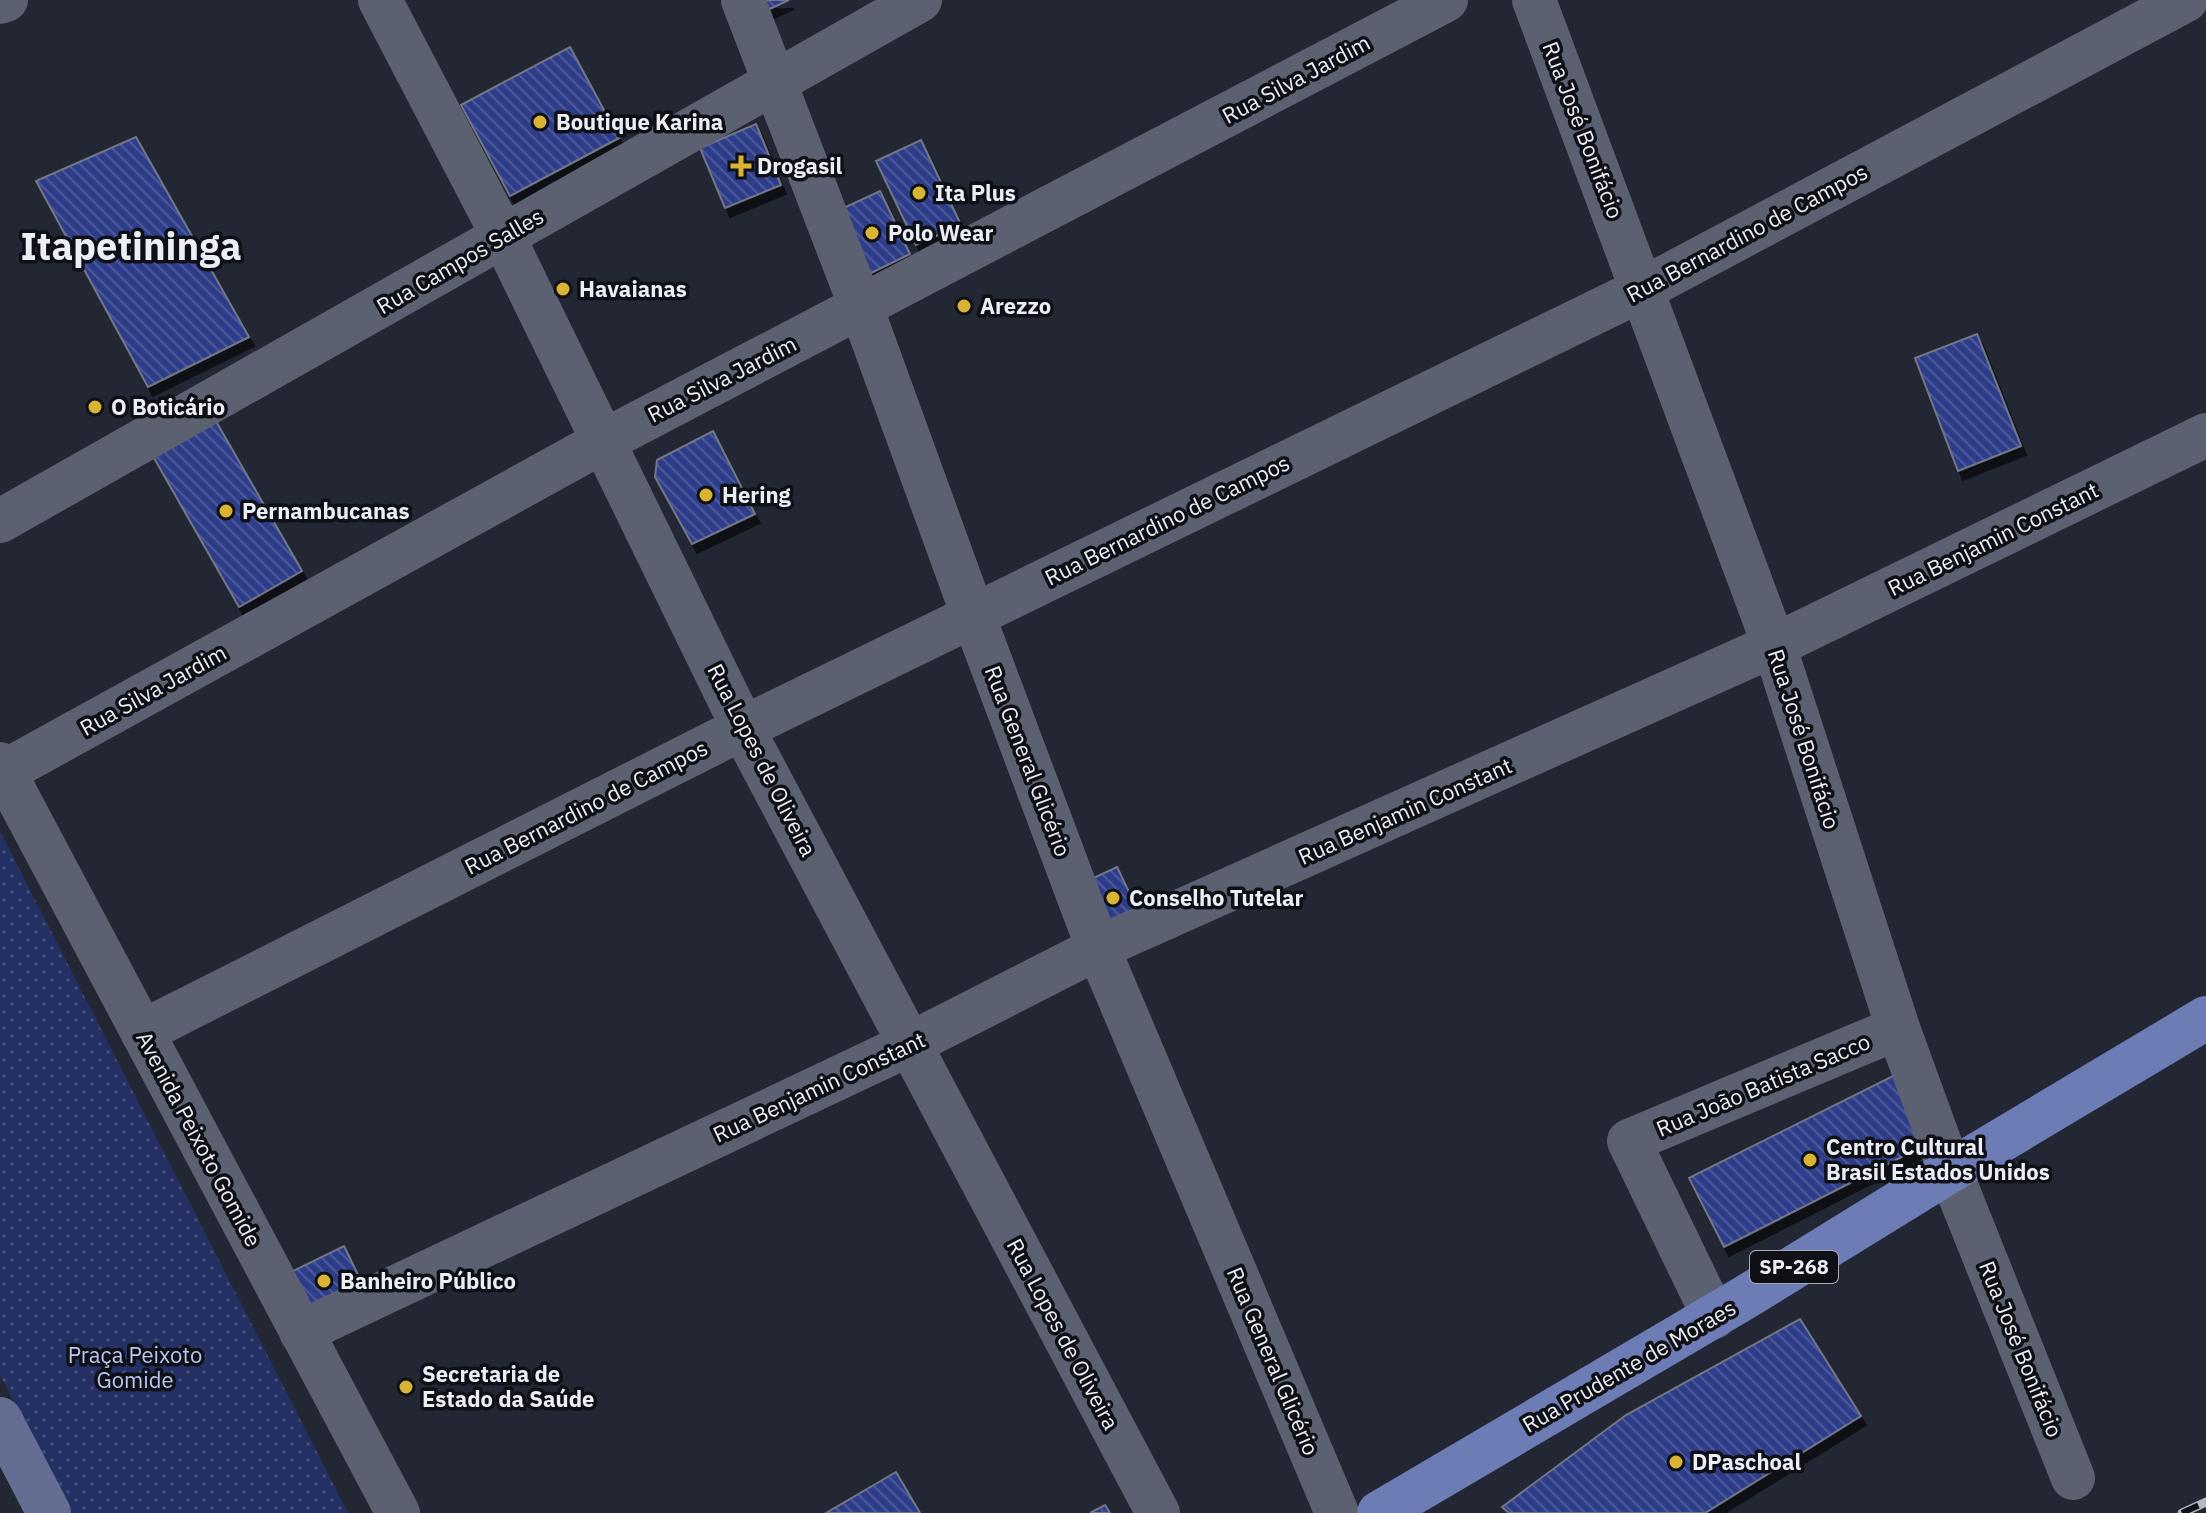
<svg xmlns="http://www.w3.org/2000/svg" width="2206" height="1513" viewBox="0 0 2206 1513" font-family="'IBM Plex Sans',sans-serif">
<defs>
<pattern id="park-dots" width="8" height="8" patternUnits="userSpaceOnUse" patternTransform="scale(2)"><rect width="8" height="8" fill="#242f63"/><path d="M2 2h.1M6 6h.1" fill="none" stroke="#444d7a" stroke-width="1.8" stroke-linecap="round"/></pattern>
<pattern id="building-back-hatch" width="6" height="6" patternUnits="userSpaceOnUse" patternTransform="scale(2)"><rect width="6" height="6" fill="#2e3c89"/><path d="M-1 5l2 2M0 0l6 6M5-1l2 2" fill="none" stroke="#4c589a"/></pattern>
<filter id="shadow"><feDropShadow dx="5" dy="9" stdDeviation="0" flood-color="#0009"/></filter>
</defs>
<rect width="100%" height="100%" fill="#232734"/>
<path fill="url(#park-dots)" d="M0,831L348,1513H72L0,1375Z"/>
<path fill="url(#building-back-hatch)" stroke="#727787" stroke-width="2" filter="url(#shadow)" d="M756,0H789L761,13Z
M570,47L619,138L510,196L461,105Z
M756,124L781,185L725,208L700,148Z
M136,137L249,337L148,387L36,181Z
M921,140L961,225L916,245L876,161Z
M880,191L910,254L865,276L835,212Z
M1977,334L2021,446L1958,471L1915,358Z
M213,416L302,571L239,607L150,451Z
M713,431L755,514L692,544L655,477L657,460Z
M1117,867L1140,915L1110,929L1087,881Z
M1897,1074L1931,1142L1724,1247L1689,1178Z
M344,1246L364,1287L306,1316L285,1275Z
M1800,1319L1861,1416L1705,1513H1509L1502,1507L1626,1415Z
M896,1472L920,1513H826Z
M1105,1505L1110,1513H1090Z"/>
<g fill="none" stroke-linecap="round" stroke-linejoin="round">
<path stroke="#5c6171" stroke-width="44" d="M380,0L503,236L753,748L1158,1513
M743,0L861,307L973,615L1098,948L1337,1513
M1534,0L1774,645L1898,1028L1950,1171L2073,1478
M0,2L6,0
M0,764L398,1513
M4,772L602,442L1446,0
M142,1032L743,728L1643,289L2186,0
M1714,1317L1629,1141L1898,1028
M301,1332L910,1044L1098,948L1792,637L2206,435"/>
<path stroke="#5c6171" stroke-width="44" d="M0,521L920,0"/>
<path stroke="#646e92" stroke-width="44" d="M0,1419L49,1513"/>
<path stroke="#6d7cb4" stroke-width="44" d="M1379,1513L1744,1298L1950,1171L2206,1018"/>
<defs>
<path id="rail" d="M2182,1513L2206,1502"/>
</defs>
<use href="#rail" stroke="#b4b8c2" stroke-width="9"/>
<use href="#rail" stroke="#0e1016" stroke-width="6" stroke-dasharray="18" stroke-linecap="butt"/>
</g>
<g fill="#d9b334" stroke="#0e1016" stroke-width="3">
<circle cx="540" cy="122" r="8"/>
<path d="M737 154h8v8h8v8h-8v8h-8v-8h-8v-8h8z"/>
<circle cx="919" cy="193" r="8"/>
<circle cx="872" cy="233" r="8"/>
<circle cx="563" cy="289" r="8"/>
<circle cx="964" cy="306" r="8"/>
<circle cx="95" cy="407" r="8"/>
<circle cx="706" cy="495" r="8"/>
<circle cx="226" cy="511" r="8"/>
<circle cx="1113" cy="898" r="8"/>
<circle cx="1810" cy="1160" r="8"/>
<circle cx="324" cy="1281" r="8"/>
<circle cx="406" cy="1387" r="8"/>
<circle cx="1676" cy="1462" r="8"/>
</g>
<g text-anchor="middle" stroke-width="7" stroke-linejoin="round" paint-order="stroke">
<rect fill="#0e1016" stroke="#a9abb4" stroke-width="2" x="1750" y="1251" width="88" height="32" rx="6"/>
<g font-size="20" font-weight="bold" fill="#ebeef7">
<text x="1794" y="1274">SP-268</text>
</g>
<g font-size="22" fill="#ebeef7" stroke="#0e1016">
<text transform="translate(1296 79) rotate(-28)" y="8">Rua Silva Jardim</text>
<text transform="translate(1583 130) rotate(69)" y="8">Rua José Bonifácio</text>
<text transform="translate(1747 233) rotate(-28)" y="8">Rua Bernardino de Campos</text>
<text transform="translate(460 261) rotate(-30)" y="8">Rua Campos Salles</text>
<text transform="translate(722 379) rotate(-27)" y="8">Rua Silva Jardim</text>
<text transform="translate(1167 520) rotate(-26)" y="8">Rua Bernardino de Campos</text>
<text transform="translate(1993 539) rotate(-26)" y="8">Rua Benjamin Constant</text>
<text transform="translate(153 690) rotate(-29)" y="8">Rua Silva Jardim</text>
<text transform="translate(1804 739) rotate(72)" y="8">Rua José Bonifácio</text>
<text transform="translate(762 760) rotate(63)" y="8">Rua Lopes de Oliveira</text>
<text transform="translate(1028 761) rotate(69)" y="8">Rua General Glicério</text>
<text transform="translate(586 807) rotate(-27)" y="8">Rua Bernardino de Campos</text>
<text transform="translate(1405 811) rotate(-24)" y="8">Rua Benjamin Constant</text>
<text transform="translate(1763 1085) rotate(-23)" y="8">Rua João Batista Sacco</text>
<text transform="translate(819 1087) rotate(-25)" y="8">Rua Benjamin Constant</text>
<text transform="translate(199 1139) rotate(62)" y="8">Avenida Peixoto Gomide</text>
<text transform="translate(1063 1334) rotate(62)" y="8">Rua Lopes de Oliveira</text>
<text transform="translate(2021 1349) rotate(68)" y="8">Rua José Bonifácio</text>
<text transform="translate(1273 1361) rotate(67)" y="8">Rua General Glicério</text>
<text transform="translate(1629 1366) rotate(-30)" y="8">Rua Prudente de Moraes</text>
</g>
<g font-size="22" font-weight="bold" fill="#ebeef7" stroke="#0e1016" text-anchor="start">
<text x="556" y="130">Boutique Karina</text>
<text x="757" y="174">Drogasil</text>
<text x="935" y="201">Ita Plus</text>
<text x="888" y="241">Polo Wear</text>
<text x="579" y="297">Havaianas</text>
<text x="980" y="314">Arezzo</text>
<text x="111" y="415">O Boticário</text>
<text x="722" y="503">Hering</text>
<text x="242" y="519">Pernambucanas</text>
<text x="1129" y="906">Conselho Tutelar</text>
<text x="1826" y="1155">Centro Cultural<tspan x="1826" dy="25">Brasil Estados Unidos</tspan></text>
<text x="340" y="1289">Banheiro Público</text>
<text x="422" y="1382">Secretaria de<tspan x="422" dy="25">Estado da Saúde</tspan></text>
<text x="1692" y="1470">DPaschoal</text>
</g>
<g font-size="22" fill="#b8c6f1" stroke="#0e1016">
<text x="135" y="1363">Praça Peixoto<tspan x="135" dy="25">Gomide</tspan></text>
</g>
<g font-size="38" font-weight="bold" fill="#ebeef7" stroke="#0e1016">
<text x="131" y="260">Itapetininga</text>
</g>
</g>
</svg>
